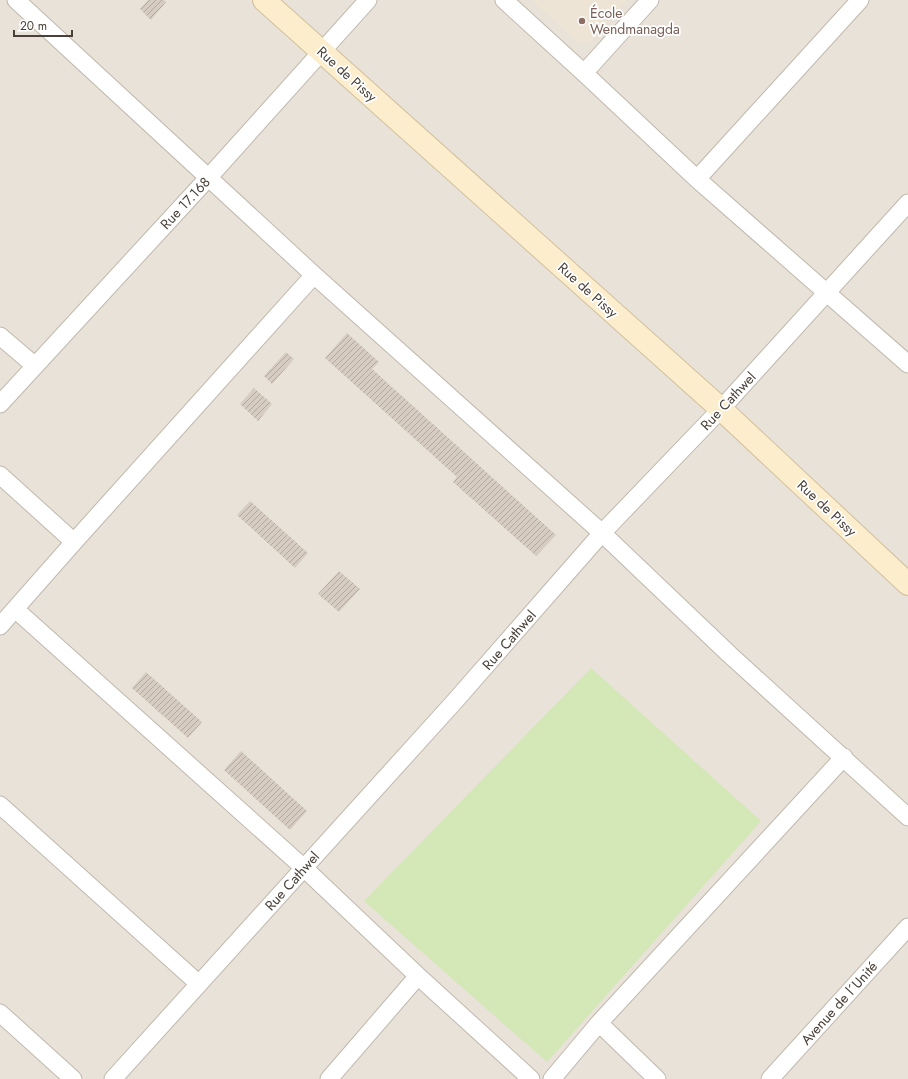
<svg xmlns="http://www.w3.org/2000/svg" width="908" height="1079" viewBox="0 0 908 1079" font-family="Jost,sans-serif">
<defs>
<pattern id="building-hatch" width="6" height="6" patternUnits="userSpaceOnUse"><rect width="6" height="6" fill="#d6ccc1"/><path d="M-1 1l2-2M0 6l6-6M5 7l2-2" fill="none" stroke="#b0a79e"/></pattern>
</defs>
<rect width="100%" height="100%" fill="#f5f1eb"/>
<path fill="#e8e2d9" d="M0,0H908V1079H0Z"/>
<path fill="#ede4d5" d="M531,0H627L591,42H577Z"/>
<path fill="#d4e7b6" d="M591,668L761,821L547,1062L364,901Z"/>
<path fill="url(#building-hatch)" d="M148,0H164L166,2L151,20L140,9Z
M347,333L379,362L372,369L556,535L536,556L453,482L457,477L325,358Z
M286,352L294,359L272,384L264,376Z
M254,388L272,404L258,421L240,404Z
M250,501L308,553L295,568L237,515Z
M339,571L360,589L339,612L318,594Z
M146,672L202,722L188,738L132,688Z
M241,751L307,811L290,830L224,770Z"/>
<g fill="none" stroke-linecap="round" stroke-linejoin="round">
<defs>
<path id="street" d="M16,0L314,275L602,533L729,654L908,817
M504,0L584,73L697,179L908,364
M584,73L650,0
M697,179L860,0
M0,336L34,365
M0,404L209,177L368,0
M0,475L74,542
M15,609L304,868L418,976L531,1079
M0,626L74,542L314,275
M0,805L199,984
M0,1013L73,1079
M599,1023L657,1079
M113,1079L455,701L602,533L721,409L908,203
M329,1079L418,976
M552,1079L599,1023L844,757
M770,1079L908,927"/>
<path id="secondary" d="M264,0L721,409L908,584"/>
</defs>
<use href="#street" stroke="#c0b8ad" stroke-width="19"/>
<use href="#secondary" stroke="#d2c09c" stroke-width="24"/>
<use href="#street" stroke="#fff" stroke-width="17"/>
<use href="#secondary" stroke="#fcedcd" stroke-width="22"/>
</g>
<circle fill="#8d6e63" stroke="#fff" stroke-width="1.5" cx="582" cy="21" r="4"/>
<g text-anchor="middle" stroke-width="3.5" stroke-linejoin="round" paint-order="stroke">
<g font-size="14" fill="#785e54" stroke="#fff" text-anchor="start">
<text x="590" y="18">École<tspan x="590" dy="16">Wendmanagda</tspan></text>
</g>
<g font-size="14" fill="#494139" stroke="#fff">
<text transform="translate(347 74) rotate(42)" y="5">Rue de Pissy</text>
<text transform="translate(185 203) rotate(-47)" y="5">Rue 17.168</text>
<text transform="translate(588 290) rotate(42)" y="5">Rue de Pissy</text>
<text transform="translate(728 401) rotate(-47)" y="5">Rue Cathwel</text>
<text transform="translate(827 508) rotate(43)" y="5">Rue de Pissy</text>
<text transform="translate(509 640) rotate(-49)" y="5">Rue Cathwel</text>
<text transform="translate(292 881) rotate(-48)" y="5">Rue Cathwel</text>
<text transform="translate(839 1003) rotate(-48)" y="5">Avenue de l´Unité</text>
</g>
</g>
<path d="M14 30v6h58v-6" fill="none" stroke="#494139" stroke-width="2"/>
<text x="20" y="30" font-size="12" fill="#494139" stroke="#ffffff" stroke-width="3" paint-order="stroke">20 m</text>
</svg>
